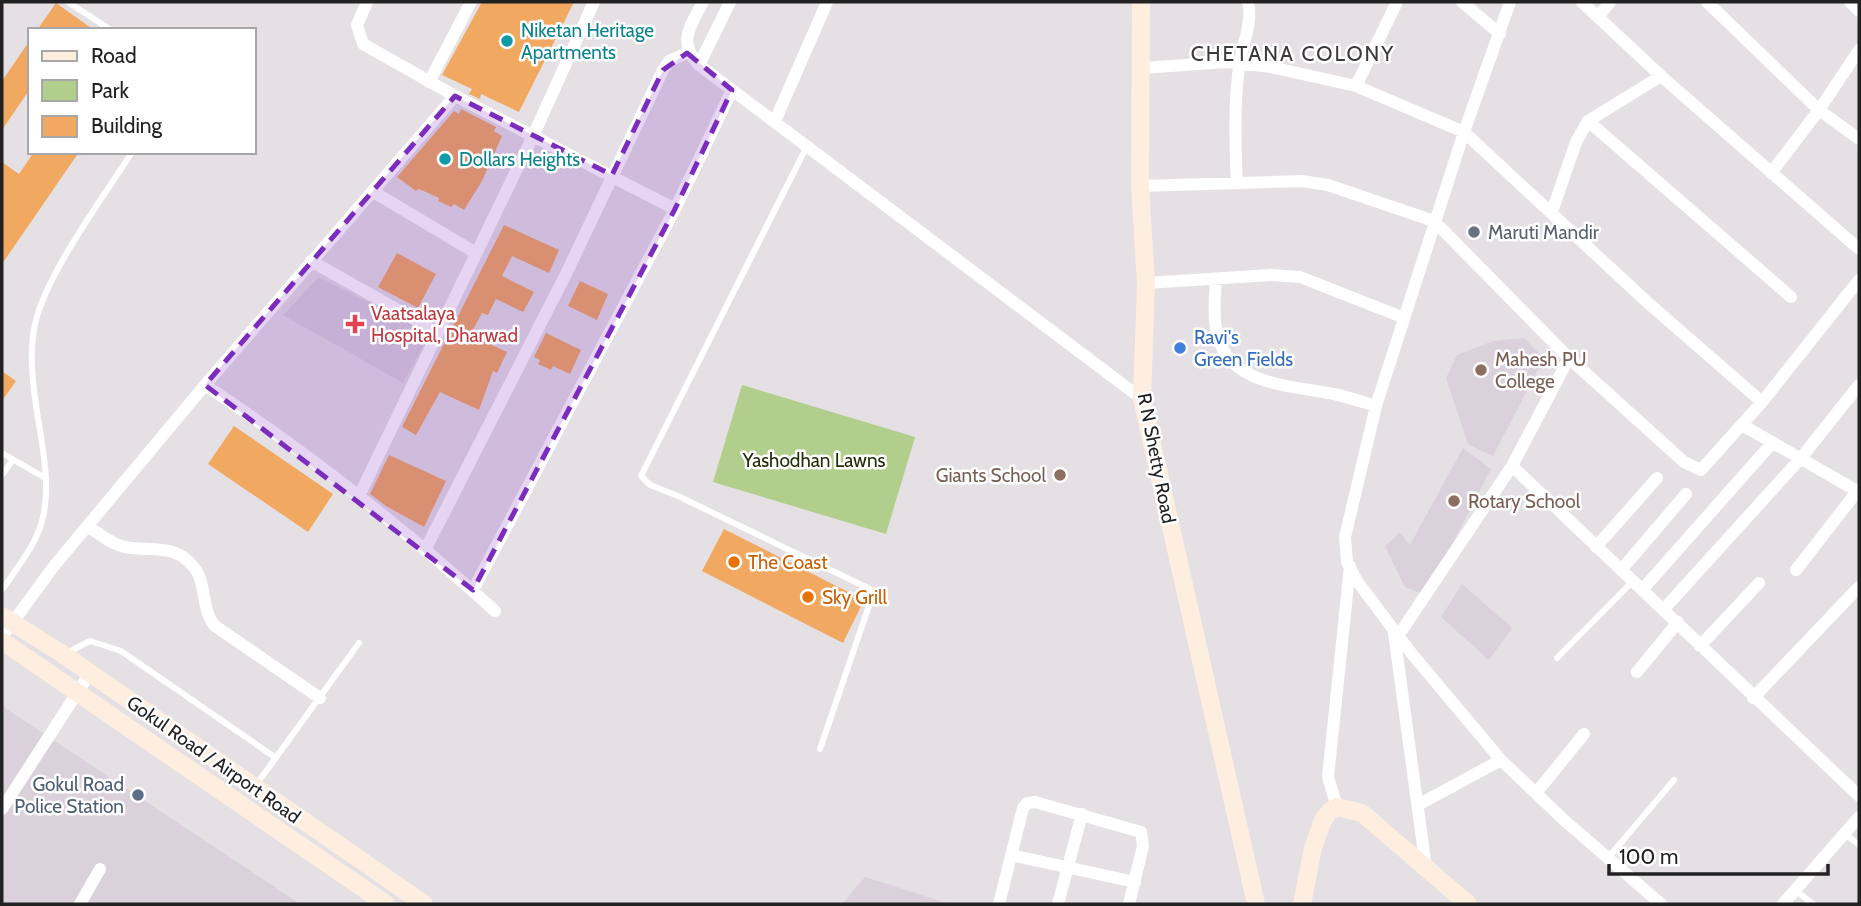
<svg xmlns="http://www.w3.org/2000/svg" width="1861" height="906" viewBox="0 0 1861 906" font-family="Cabin,sans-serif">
<rect width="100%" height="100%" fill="#e4e0e4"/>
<path fill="#dad1db" d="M319,277L430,334L403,383L283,315Z
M1524,338L1544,358L1493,456L1468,444L1446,378L1457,355L1493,341Z
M1463,448L1491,469L1426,595L1405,587L1385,546L1400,533L1410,545Z
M1462,584L1512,628L1489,660L1441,617Z
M2,705L11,712L300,904H2Z
M865,877L950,904H842Z"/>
<path fill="#b1ce8c" d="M742,385L915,437L886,534L713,482Z"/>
<path fill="#f1a860" d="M482,2H574L519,112L481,94L480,99L469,94L472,89L442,75Z
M56,3L94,30H37Z
M30,40V89L2,130V81Z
M461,109L496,127L494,131L502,136L482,181L464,210L454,204L451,207L438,201L439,198L419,189L416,191L397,177L454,111L459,114Z
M34,152H79L2,264V162L19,174Z
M504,225L559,250L549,273L512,256L502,276L534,292L523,312L496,299L488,315L482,313L470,335L507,352L497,373L493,371L479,410L440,392L416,435L402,427Z
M397,253L436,274L418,308L378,287Z
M580,281L608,294L597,320L568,306Z
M546,333L581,350L570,374L553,366L551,370L538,364L540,360L534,357Z
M2,371L16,381L2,401Z
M234,426L333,494L308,532L208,464Z
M389,455L446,481L424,527L386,506L370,494Z
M724,529L864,600L843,643L702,571Z"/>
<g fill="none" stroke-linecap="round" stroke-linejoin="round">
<path stroke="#fff" stroke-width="6" d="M68,2L111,30
M807,146L641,476L650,485L678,496L874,591L820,749
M2,453L45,478
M2,475L13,460
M2,590C16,569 36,545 42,521C58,463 21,391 35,324C46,274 103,198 132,152
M65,654L90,641L121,651L276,758
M1557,658L1633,581
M256,785L359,643
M1844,833L1859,845
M1608,858L1674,780
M1795,890L1813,904"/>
<path stroke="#fff" stroke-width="12" d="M367,2L357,25L363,44L455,96L675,209
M703,2C690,27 677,42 699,65L1142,399
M1462,2L1500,34
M1510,2L1464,132L1376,406L1345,537L1347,562L1357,581L1412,654L1501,760L1564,820L1661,904
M1582,2L1661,76L1859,249
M1707,2L1819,110L1771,173
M1850,2L1859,11
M1599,16L1610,2
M1859,50L1819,110L1859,139
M699,65L730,2
M1143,68L1227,62L1271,67L1356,86L1464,132L1647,302L1762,402
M429,82L471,2
M1356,86L1397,2
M775,121L827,2
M1588,121L1791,297
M1237,183C1235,143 1234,106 1239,67C1242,45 1253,23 1248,2
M1140,186L1301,181L1328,185L1434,221L1569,358L1684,462L1701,470L1762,402L1859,280
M372,191L476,253
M1552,212L1576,142L1588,121L1661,76
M311,261L437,332
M1216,279C1215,296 1213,312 1216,328C1224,386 1290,385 1334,394C1348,397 1362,402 1376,406
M1146,283L1271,275L1300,277L1402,317
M1569,358L1512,466L1859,796
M205,385C306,452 405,529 495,611
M1742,425L1859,492
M358,498L533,136L594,2
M87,526C99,533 112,545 125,547C151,552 173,543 192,565C208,582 200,609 215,626L320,698
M1596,547L1657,478
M425,550L566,274L663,70L669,61L687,53
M1621,570L1686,494
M1796,570L1859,489
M473,590L675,209L732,90
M1642,590L1773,442
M1664,609L1801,458L1859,385
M1394,633L1426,868
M1398,636L1512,466
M2,637L54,566L205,385L455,96
M1700,646L1759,583
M1637,672L1678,622
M1753,698L1859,587
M1536,793L1584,734
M1418,805L1501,760
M1337,807L1328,777L1350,566
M2,809L90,673
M1011,855L1135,882
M80,904L100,869
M999,904L1023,808L1027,803L1035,802L1141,832L1143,846L1129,904
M1058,904L1082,814
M1783,904L1859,817"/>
<path stroke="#fdeee0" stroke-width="18" d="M1141,2L1140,186L1146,283L1142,399L1256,904
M2,616L64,655L424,904
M2,641L386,904
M1302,904L1313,848L1323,820L1330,811L1337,807L1362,813L1468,904"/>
</g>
<path fill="#7b2cbf" fill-opacity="0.2" stroke="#7b2cbf" stroke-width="5" stroke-dasharray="14 9" stroke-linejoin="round" d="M687,53L732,90L675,209L473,590L205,385L455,96L612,175L663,70Z"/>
<g fill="#0f9aa8" stroke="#fff" stroke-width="2.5">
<circle cx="507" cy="41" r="7"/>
<circle cx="445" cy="159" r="7"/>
</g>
<circle fill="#6b7280" stroke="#fff" stroke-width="2.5" cx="1474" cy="232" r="7"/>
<path fill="#e0444e" stroke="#fff" stroke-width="2.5" d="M351.5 313.5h7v7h7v7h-7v7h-7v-7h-7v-7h7z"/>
<circle fill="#3f7fe0" stroke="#fff" stroke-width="2.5" cx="1180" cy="348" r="7"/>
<g fill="#8d6e63" stroke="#fff" stroke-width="2.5">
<circle cx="1481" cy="370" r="7"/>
<circle cx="1060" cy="475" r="7"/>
<circle cx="1454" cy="501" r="7"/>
</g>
<g fill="#e8710a" stroke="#fff" stroke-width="2.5">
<circle cx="734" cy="562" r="7"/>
<circle cx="808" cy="597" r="7"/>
</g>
<circle fill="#5c6f8a" stroke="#fff" stroke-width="2.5" cx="138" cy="795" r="7"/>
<g text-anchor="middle" stroke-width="5" stroke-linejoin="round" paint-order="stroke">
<g font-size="19" fill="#0d838f" stroke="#fff" text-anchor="start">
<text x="521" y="37">Niketan Heritage<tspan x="521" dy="22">Apartments</tspan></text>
<text x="459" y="166">Dollars Heights</text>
</g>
<g font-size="19" fill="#5b616d" stroke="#fff" text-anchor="start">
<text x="1488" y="239">Maruti Mandir</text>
</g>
<g font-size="19" fill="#be3a42" stroke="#fff" text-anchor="start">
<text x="371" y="320">Vaatsalaya<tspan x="371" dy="22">Hospital, Dharwad</tspan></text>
</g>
<g font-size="19" fill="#366cbe" stroke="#fff" text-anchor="start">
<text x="1194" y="344">Ravi's<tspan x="1194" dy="22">Green Fields</tspan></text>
</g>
<g font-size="19" fill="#785e54" stroke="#fff" text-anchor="start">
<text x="1495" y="366">Mahesh PU<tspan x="1495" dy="22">College</tspan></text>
<text x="1046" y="482" text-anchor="end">Giants School</text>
<text x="1468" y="508">Rotary School</text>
</g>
<g font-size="19" fill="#232223" stroke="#fff">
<text transform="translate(1157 458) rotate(79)" y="7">R N Shetty Road</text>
<text transform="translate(214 759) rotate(35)" y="7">Gokul Road / Airport Road</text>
</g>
<g font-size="19" fill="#212f09" stroke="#fff">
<text x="814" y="467">Yashodhan Lawns</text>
</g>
<g font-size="19" fill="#c56008" stroke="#fff" text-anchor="start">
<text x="748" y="569">The Coast</text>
<text x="822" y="604">Sky Grill</text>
</g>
<g font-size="19" fill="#4e5e75" stroke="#fff" text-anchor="end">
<text x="124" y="791">Gokul Road<tspan x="124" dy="22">Police Station</tspan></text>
</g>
<g font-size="21" letter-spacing="2" fill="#3c393c" stroke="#fff">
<text x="1293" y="61">CHETANA COLONY</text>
</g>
</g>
<rect width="1861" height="906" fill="none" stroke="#232223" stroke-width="7"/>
<rect x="28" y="28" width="228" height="126" fill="#ffffff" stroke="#a7a7a7" stroke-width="2"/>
<rect x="42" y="51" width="35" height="10" fill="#fdeee0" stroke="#a7a7a7" stroke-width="2"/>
<text x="91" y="63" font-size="21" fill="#232223">Road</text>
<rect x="42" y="80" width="35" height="21" fill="#b1ce8c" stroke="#a7a7a7" stroke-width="2"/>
<text x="91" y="98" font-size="21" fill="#232223">Park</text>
<rect x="42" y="116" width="35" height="21" fill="#f1a860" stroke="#a7a7a7" stroke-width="2"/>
<text x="91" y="133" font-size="21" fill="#232223">Building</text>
<path d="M1609 864v10h219v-10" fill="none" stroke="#232223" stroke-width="3.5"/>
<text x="1619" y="864" font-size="21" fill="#232223" stroke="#ffffff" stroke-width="5" paint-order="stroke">100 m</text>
</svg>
